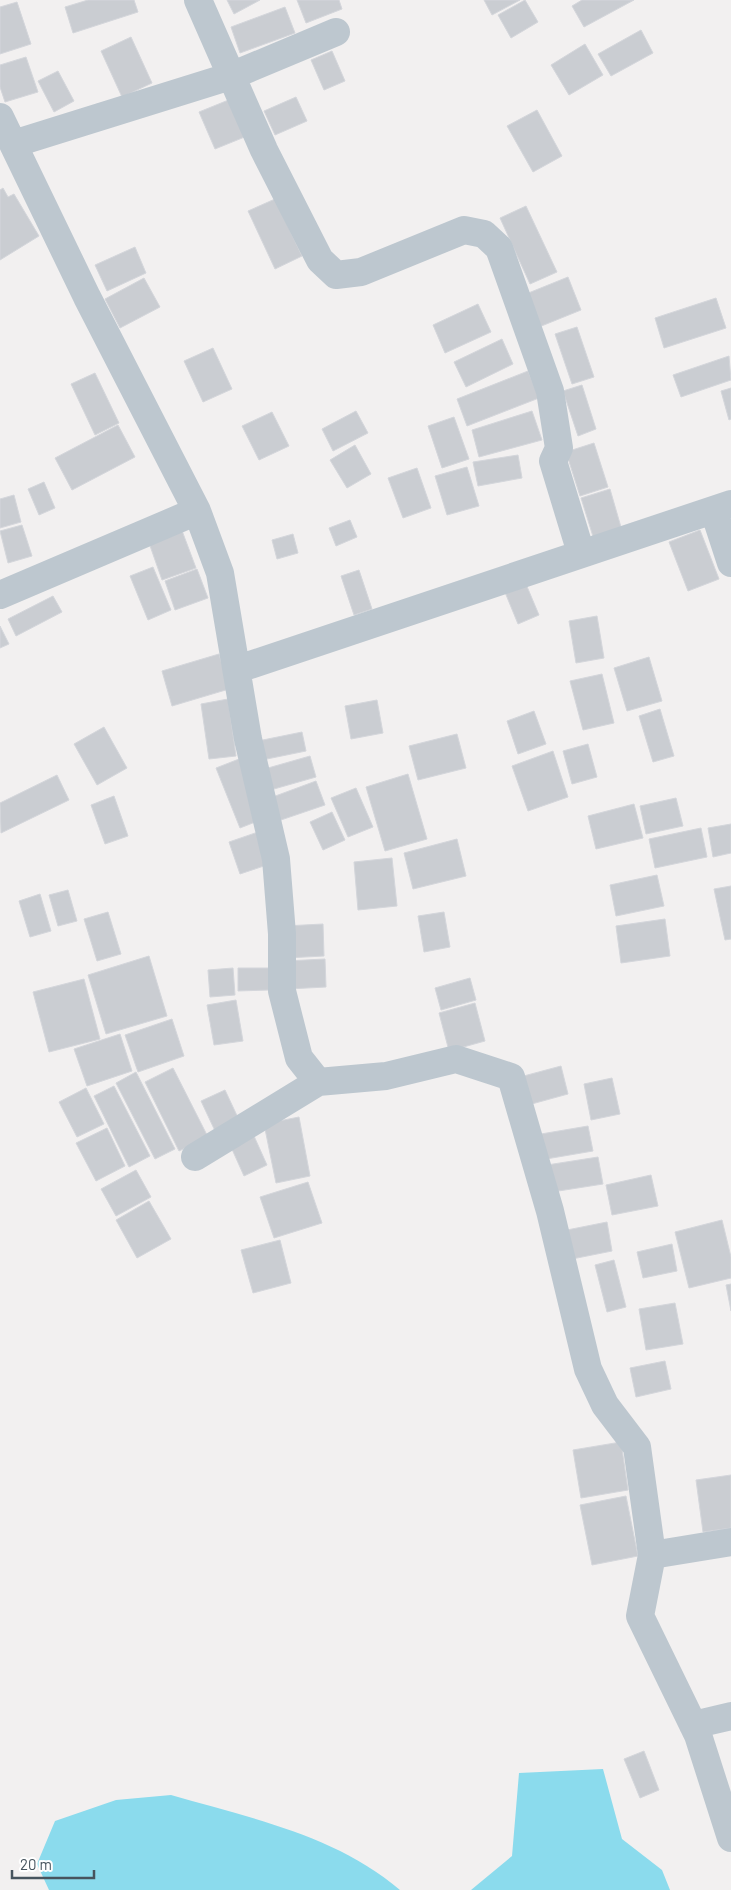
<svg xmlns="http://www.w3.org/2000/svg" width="731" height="1890" viewBox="0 0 731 1890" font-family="Barlow,sans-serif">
<rect width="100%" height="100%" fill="#f2f0f0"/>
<path fill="#8bdbed" d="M603,1769L622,1839L662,1870L670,1890H471L512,1856L519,1773Z
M171,1795C250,1818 336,1835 400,1890H49L37,1864L55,1821L116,1800Z"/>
<path fill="#cacdd2" stroke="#d4d6db" d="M88,0H134L138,12L73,33L65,7Z
M227,0H260L234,14Z
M297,0H339L342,9L306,23Z
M484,0H520L492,15Z
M525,0L538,22L511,38L498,15Z
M582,0H634L584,27L572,6Z
M17,2L31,44L0,54V7Z
M285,7L295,33L240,53L231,27Z
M641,30L653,53L611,76L598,54Z
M131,37L152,83L122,97L101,51Z
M585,44L603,75L569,95L551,65Z
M332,51L345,81L324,90L311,60Z
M26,57L38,92L5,102L0,87V65Z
M58,71L74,101L54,112L38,81Z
M296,97L307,121L275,135L264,111Z
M231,99L247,136L215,149L199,112Z
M537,110L562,156L533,172L507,126Z
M3,188L8,197L14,194L39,236L0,260V190Z
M275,199L302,256L275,269L248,211Z
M526,206L557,272L530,284L500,218Z
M135,247L146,273L107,291L95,265Z
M568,277L581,310L534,329L521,296Z
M144,278L160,307L120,328L105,299Z
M716,298L726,328L664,348L655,318Z
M478,304L491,332L445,353L433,325Z
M577,327L594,377L572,384L555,334Z
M502,339L513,364L466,387L454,362Z
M213,348L232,389L203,402L184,361Z
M729,356L731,380L681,397L673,375Z
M528,371L539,398L467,426L457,399Z
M95,373L119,423L95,435L71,384Z
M582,385L596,429L578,436L563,391Z
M731,388V419L729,420L721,391Z
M356,411L368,433L333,451L322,429Z
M532,411L542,440L479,457L472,430Z
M272,412L289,446L259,460L242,426Z
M454,417L469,459L442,468L428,426Z
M118,425L135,457L72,490L55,458Z
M594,443L608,487L580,496L566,452Z
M355,445L371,474L347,488L330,460Z
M518,455L522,478L478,486L473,462Z
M467,467L479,506L447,515L435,476Z
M417,468L431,508L403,518L388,478Z
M44,482L55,508L39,515L28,489Z
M610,489L623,534L595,543L581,498Z
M14,495L21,522L0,528V499Z
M350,520L357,537L336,546L329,528Z
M22,525L32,556L8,563L0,531Z
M181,528L196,568L162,580L148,540Z
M700,530L719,579L688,591L669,542Z
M293,534L298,553L277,559L272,540Z
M153,567L171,610L148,620L130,576Z
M197,569L208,598L175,610L165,581Z
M359,570L372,609L354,615L341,576Z
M523,577L539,615L518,624L502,585Z
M53,596L62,612L16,636L8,619Z
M597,616L604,658L576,663L569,621Z
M0,626L9,644L0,648Z
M219,654L229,689L172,706L162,671Z
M649,657L662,701L627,711L614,668Z
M602,674L614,723L583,730L570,681Z
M228,699L236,756L209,759L201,704Z
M377,700L383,733L351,739L345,706Z
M660,709L674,756L653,762L639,716Z
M534,711L546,744L518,754L507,721Z
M104,727L127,768L97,785L74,744Z
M302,732L306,751L257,761L253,742Z
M457,734L466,768L418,780L409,746Z
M588,744L597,777L572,784L563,751Z
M553,751L568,797L528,811L512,766Z
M310,756L316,777L267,791L261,770Z
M239,759L263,819L240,828L216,768Z
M408,774L427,839L385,851L366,787Z
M57,775L69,800L1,833L0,803Z
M316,781L325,805L278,821L270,798Z
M356,788L373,827L348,837L331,798Z
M114,796L128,836L105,844L91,805Z
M676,798L683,826L646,834L640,806Z
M634,804L643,838L596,849L588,816Z
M332,812L345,840L323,850L310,822Z
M731,824V853L713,857L708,828Z
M701,828L707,857L655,868L649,839Z
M258,832L270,864L240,874L229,842Z
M457,839L466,876L413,889L404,853Z
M392,858L397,906L358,910L354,862Z
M657,875L664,906L616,916L610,885Z
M731,886V939L725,940L714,889Z
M68,890L77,921L58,926L49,895Z
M40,894L51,931L30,937L19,901Z
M108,912L121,954L97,961L84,919Z
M444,912L450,947L424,952L418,916Z
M665,919L670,956L621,963L616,926Z
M323,924L324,956L286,958L285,926Z
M149,956L167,1016L106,1034L88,975Z
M325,959L326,987L288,989L286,961Z
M233,968L235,995L210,997L208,970Z
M238,968H269V990L238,991Z
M470,978L476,1000L441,1010L435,988Z
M84,979L100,1039L49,1052L33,992Z
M236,1000L243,1041L214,1045L207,1005Z
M475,1003L485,1041L449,1051L439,1013Z
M172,1019L184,1056L138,1072L125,1035Z
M120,1034L132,1071L87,1086L74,1049Z
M561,1066L568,1094L528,1105L520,1077Z
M173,1068L208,1137L179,1151L145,1082Z
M136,1072L175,1149L155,1159L116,1083Z
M612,1078L620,1114L591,1120L584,1084Z
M114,1086L150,1156L129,1167L94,1096Z
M86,1088L104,1124L77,1137L59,1102Z
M225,1090L240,1122L216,1133L201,1101Z
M299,1117L310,1176L276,1183L264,1124Z
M588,1126L593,1151L546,1159L541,1134Z
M107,1128L125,1166L96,1181L76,1143Z
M254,1136L267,1165L244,1176L231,1147Z
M598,1157L603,1184L552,1192L547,1165Z
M136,1170L151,1197L116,1216L101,1189Z
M651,1175L658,1206L612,1215L606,1185Z
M308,1182L322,1223L274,1238L260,1197Z
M149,1201L171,1239L137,1258L116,1220Z
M722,1220L731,1257V1278L689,1288L675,1232Z
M607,1222L612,1251L572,1259L567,1230Z
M280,1240L291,1283L253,1293L241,1250Z
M672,1244L677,1271L643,1278L637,1252Z
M614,1260L626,1307L607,1312L595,1265Z
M731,1284V1311L726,1285Z
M675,1303L683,1344L646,1350L639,1309Z
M665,1361L671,1389L636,1397L630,1368Z
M621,1442L628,1490L581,1498L573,1450Z
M731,1475V1528L703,1532L696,1480Z
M626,1496L638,1556L592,1565L580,1505Z
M644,1751L659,1790L640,1798L624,1759Z"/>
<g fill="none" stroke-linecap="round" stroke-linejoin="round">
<path stroke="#bdc7cf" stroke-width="28" d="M198,0L264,150L320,260L336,275L361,272L464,230L484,234L499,248L550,391L559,448L553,461L581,553
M0,117L87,297L197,511L220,573L248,739L276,859L282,934V991L299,1058L318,1082L386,1076L456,1059L511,1077L550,1211L588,1369L605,1405L637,1447L652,1555L731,1542
M13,144L231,76L336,32
M714,511L731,563
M0,595L197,511
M238,669L731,504
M195,1157L318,1082
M652,1555L640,1616L698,1735L731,1838
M693,1725L731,1716"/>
</g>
<path d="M12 1870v8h82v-8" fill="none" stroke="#47545e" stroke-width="2.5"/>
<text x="20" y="1870" font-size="15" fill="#47545e" stroke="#ffffff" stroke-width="4" paint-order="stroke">20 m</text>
</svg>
